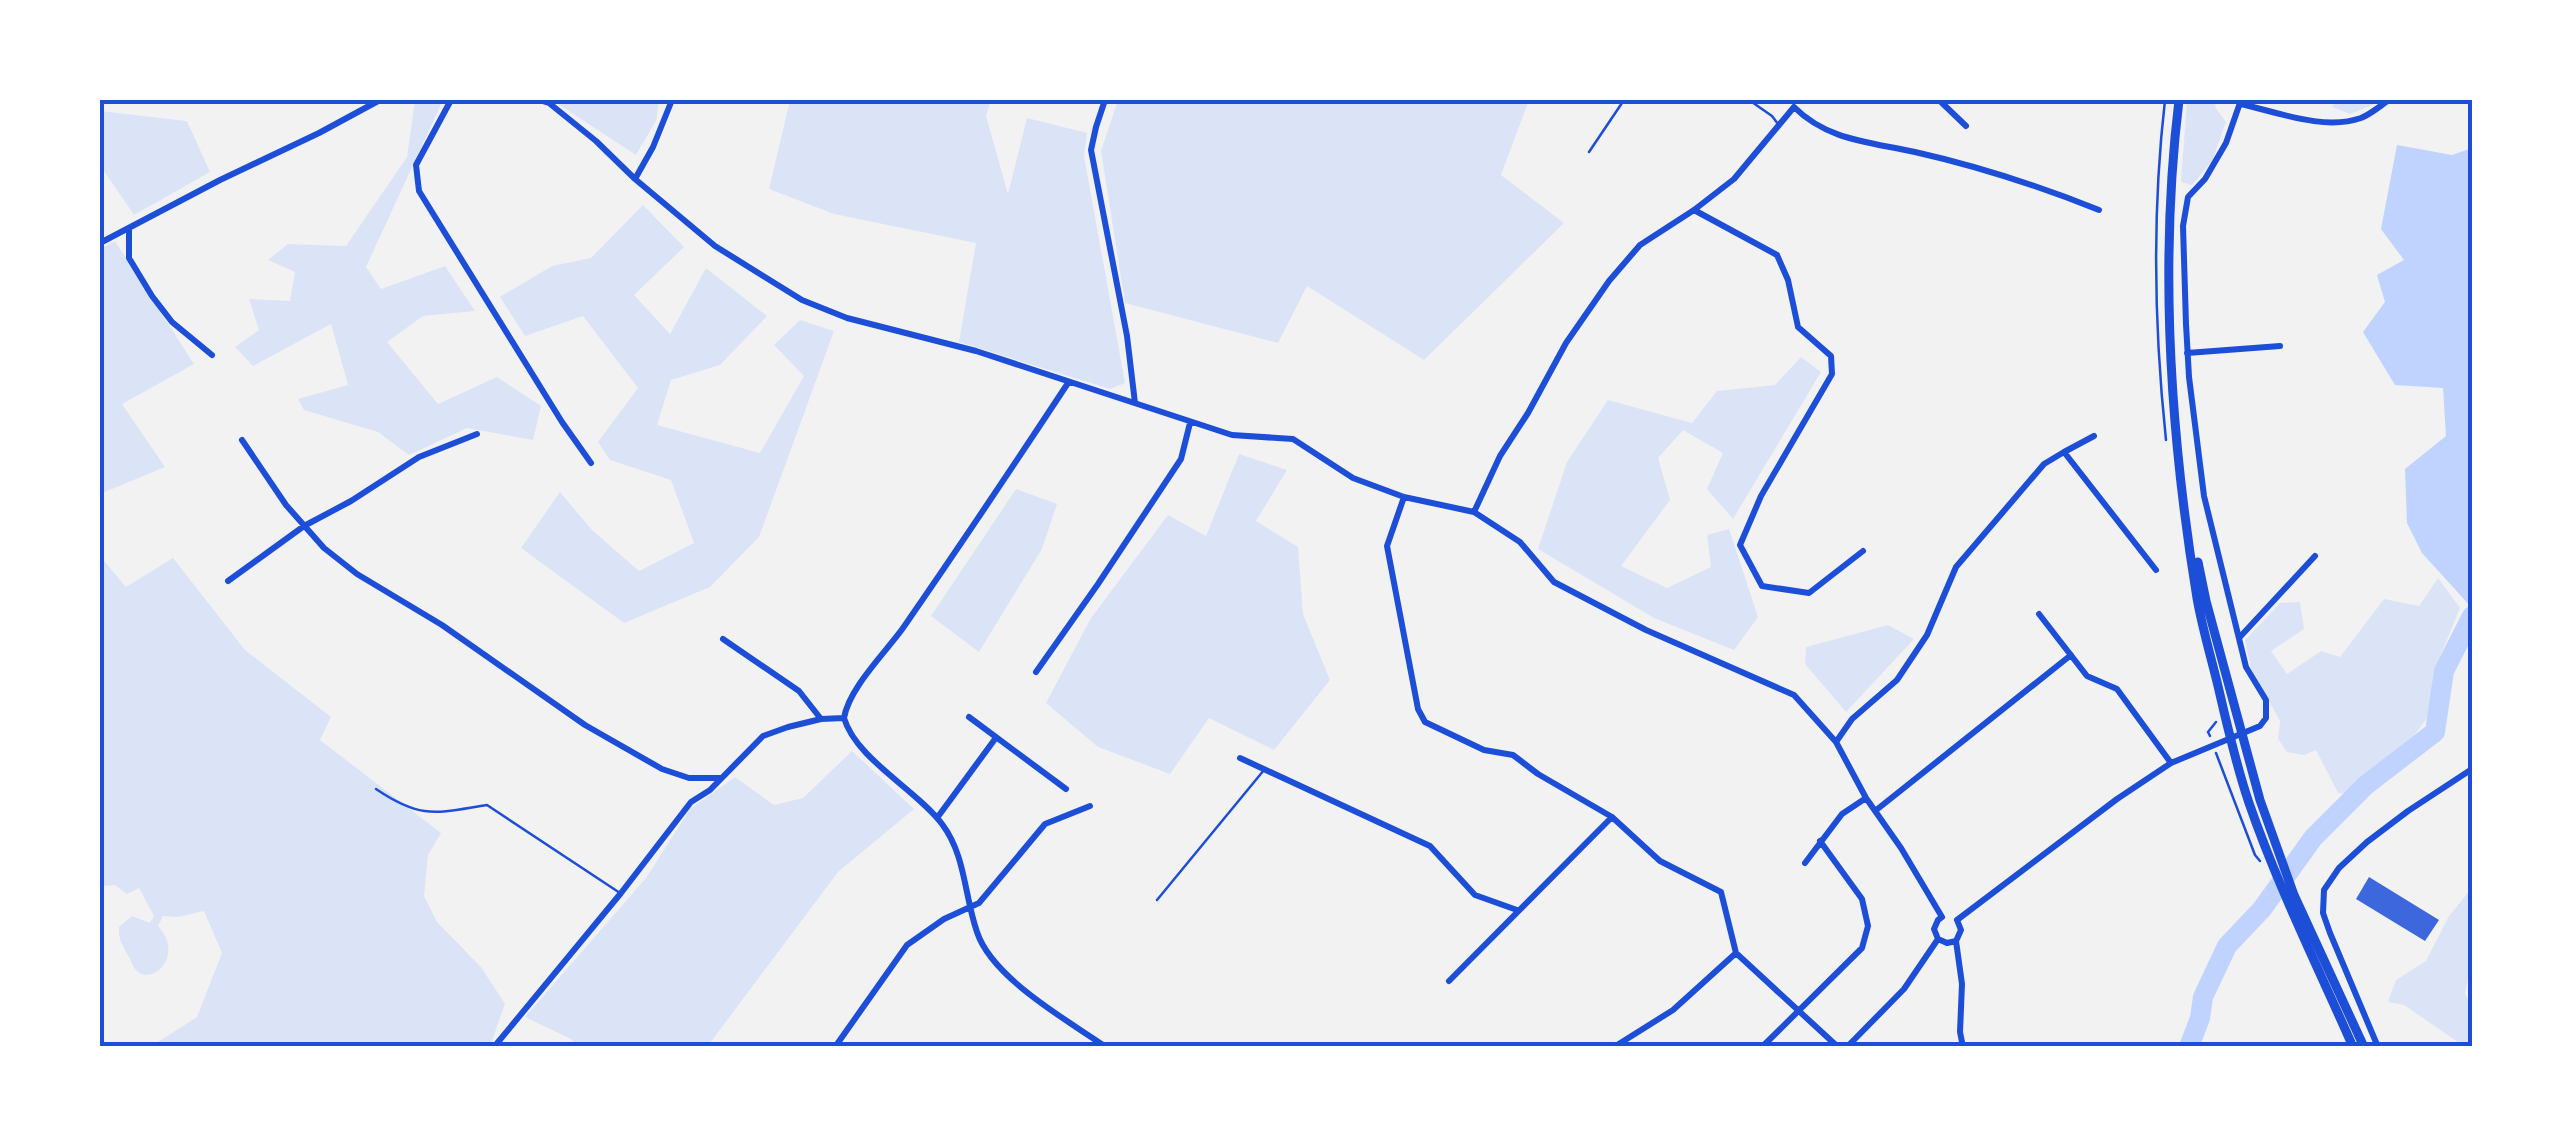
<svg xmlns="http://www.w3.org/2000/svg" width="2572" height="1147" viewBox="0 0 2572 1147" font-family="'PT Sans Narrow',sans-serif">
<rect width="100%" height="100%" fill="#f2f2f2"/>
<path fill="#dbe4f7" d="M415,100H443L366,267L381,289L445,266L475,311L423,316L387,342L438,404L497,377L541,406L533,440L467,428L409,455L378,432L304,410L298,399L348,385L331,324L253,366L235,347L259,330L249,299L290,301L295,272L268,260L288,244L346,246L407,157Z
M552,100H659L656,121L636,155Z
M790,100H991L986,116L1008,194L1027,118L1087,133L1084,156L1125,383L1110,389L959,342L976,243L834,214L769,189Z
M1118,100H1529L1501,175L1564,223L1424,360L1307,286L1278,343L1125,303L1101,151Z
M2187,100H2217L2215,107L2226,122L2212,161L2192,185L2181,182Z
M2337,100H2375L2370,106L2350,114L2332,107Z
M100,111L187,121L210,172L134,215L100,165Z
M643,205L684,247L634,295L670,334L706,268L767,316L720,365L671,380L657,425L760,453L804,376L774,345L800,320L834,331L759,537L710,587L624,623L521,548L560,492L592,530L639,571L694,543L671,480L610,460L598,442L638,388L583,316L525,336L500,297L552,266L591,258Z
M115,241L194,364L122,404L165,467L100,494V249Z
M1801,357L1821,372L1733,519L1707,489L1723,453L1683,430L1658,458L1670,500L1621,566L1667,588L1711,567L1707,535L1729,529L1758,617L1734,650L1654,618L1538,549L1567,462L1608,400L1692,423L1717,391L1775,385Z
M1239,454L1287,470L1256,521L1298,547L1303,614L1330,680L1274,750L1209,718L1170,774L1098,747L1046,703L1091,618L1168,515L1206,536Z
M1016,489L1057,504L1042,549L979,652L931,616Z
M100,556L126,587L173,558L245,650L331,717L320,740L441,833L428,855L424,896L437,922L481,967L505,1004L492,1041L487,1047H150L197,1017L222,953L204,911L178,917L163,916L158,926C185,955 153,986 137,971C133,968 132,962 129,957C123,946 118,940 119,927L132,916L150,923L154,916L139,888L127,894L115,885L103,886V912L100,921Z
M2438,578L2460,608L2433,674L2432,711L2416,733L2350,795L2338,793L2316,750L2304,755L2287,752L2278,739L2280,721L2251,668L2245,640L2280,603L2300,602L2304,629L2271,651L2287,674L2321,651L2340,657L2384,599L2419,606Z
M1888,625L1914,639L1846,712L1805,664L1806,647Z
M852,751L914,809L838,872L707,1047H570L573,1040L525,1017L646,878L690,809L735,777L774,805L803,798Z
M2472,873V957L2465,994C2475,1009 2477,1033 2465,1047L2404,1005L2388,1002L2396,980L2426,961L2449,916L2471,889Z"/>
<path fill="#bfd3fe" d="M2397,145L2452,155L2472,148V608L2422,553L2407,523L2405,469L2446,436L2443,388L2395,385L2363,332L2385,302L2377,275L2404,260L2381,229Z"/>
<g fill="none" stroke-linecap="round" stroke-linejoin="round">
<path stroke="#bfd3fe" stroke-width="20" d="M2189,1047L2200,1018L2203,997L2227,946L2262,909L2313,838L2366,785L2435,732L2444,671L2472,616"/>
</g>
<path fill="#3d67dc" d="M2369,877L2439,920L2425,941L2356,899Z"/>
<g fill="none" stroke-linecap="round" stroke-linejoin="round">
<path stroke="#1d4ed8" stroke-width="2.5" d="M2165,100C2152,213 2154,327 2166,440
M2210,736L2208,732L2216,722
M2216,753L2255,855L2260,861"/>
<path stroke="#1d4ed8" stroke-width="2.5" d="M1749,100L1772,116L1778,124
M1589,152L1624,100
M376,789C422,820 436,813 487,805L620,893
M1157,900L1264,770"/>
<path stroke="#1d4ed8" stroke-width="6" d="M451,100L416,165L419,191L562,422L591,463
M539,100L549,103L596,141L635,179L715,246L802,300L847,318L976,351L1232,435L1293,439L1353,478L1404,497L1474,512L1520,542L1554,582L1646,630L1794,695L1836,742L1866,798L1901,848L1942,917
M1105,100L1096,127L1091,150L1127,336L1135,403
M1939,100L1966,126
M2241,104C2277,112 2324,131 2361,118C2371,114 2380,106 2389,100
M635,179L653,147L672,100
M1694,210L1777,255L1788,280L1798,327L1831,356L1832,374L1761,496L1740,545L1762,586L1809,593L1863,551
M129,228V258L152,296L172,322L212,355
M100,243L220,180L319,133L380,100
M2187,353L2280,346
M242,440L286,505L324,548L357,574L442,625L585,725L662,769L689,778H720
M2064,452L2094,436
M1404,497L1387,546L1418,709L1425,722L1484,750L1513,755L1538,774L1612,817L1660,861L1721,892L1736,953L1838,1047
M1474,512L1500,456L1528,413L1566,343L1609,281L1640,245L1694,210L1734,179L1794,107C1828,141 1871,142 1915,152C1977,166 2039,186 2099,210
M228,581L304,526L351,501L419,457L477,434
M2039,614L2087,676L2117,689L2171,763
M2239,638L2315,556
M723,639L799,691L821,719
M1036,672L1098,584L1181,459L1190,423
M969,717L1066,789
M844,718C856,759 917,790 942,824C966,856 964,895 977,932C992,978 1067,1020 1106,1047
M1836,742L1852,719L1897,680L1927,635L1956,567L2044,464L2064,452L2156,570
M1240,758L1430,846L1475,895L1517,910
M1875,811L2071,655
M937,818L995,739
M1805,863L1842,814L1866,798
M1957,920L2117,799L2171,763L2260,726L2266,718V700L2246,667L2204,496L2189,377L2186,324L2183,226L2188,197L2205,179L2226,143L2241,100
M1938,939L1934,929L1938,920L1942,917
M1938,939L1947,943L1956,941
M1956,941L1962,984L1960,1032L1963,1047
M1956,941L1961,930L1957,920
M1449,981L1612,817
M494,1047L621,893L691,802L710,790L763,736L788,727L821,719L844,718C849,688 885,653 903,628C959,547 1014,465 1068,383
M835,1047L907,945L944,919L979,903L1045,824L1090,806
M1614,1047L1673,1010L1736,953
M1762,1047L1862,948L1868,926L1862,899L1820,841
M1847,1047L1904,989L1938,939
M2378,1047L2330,933L2323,913L2324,890L2339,868L2367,842L2408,811L2472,769"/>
<path stroke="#1d4ed8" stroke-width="9" d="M2179,100C2159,265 2170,434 2197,598C2202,627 2211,657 2218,686C2227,725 2236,765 2249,803C2278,887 2318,967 2353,1047
M2198,562L2206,601L2260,800L2294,895L2364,1047"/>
</g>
<rect width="2572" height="1147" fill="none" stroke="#ffffff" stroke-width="205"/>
<rect x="102" y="102" width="2368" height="942" fill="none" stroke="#1d4ed8" stroke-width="4"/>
</svg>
